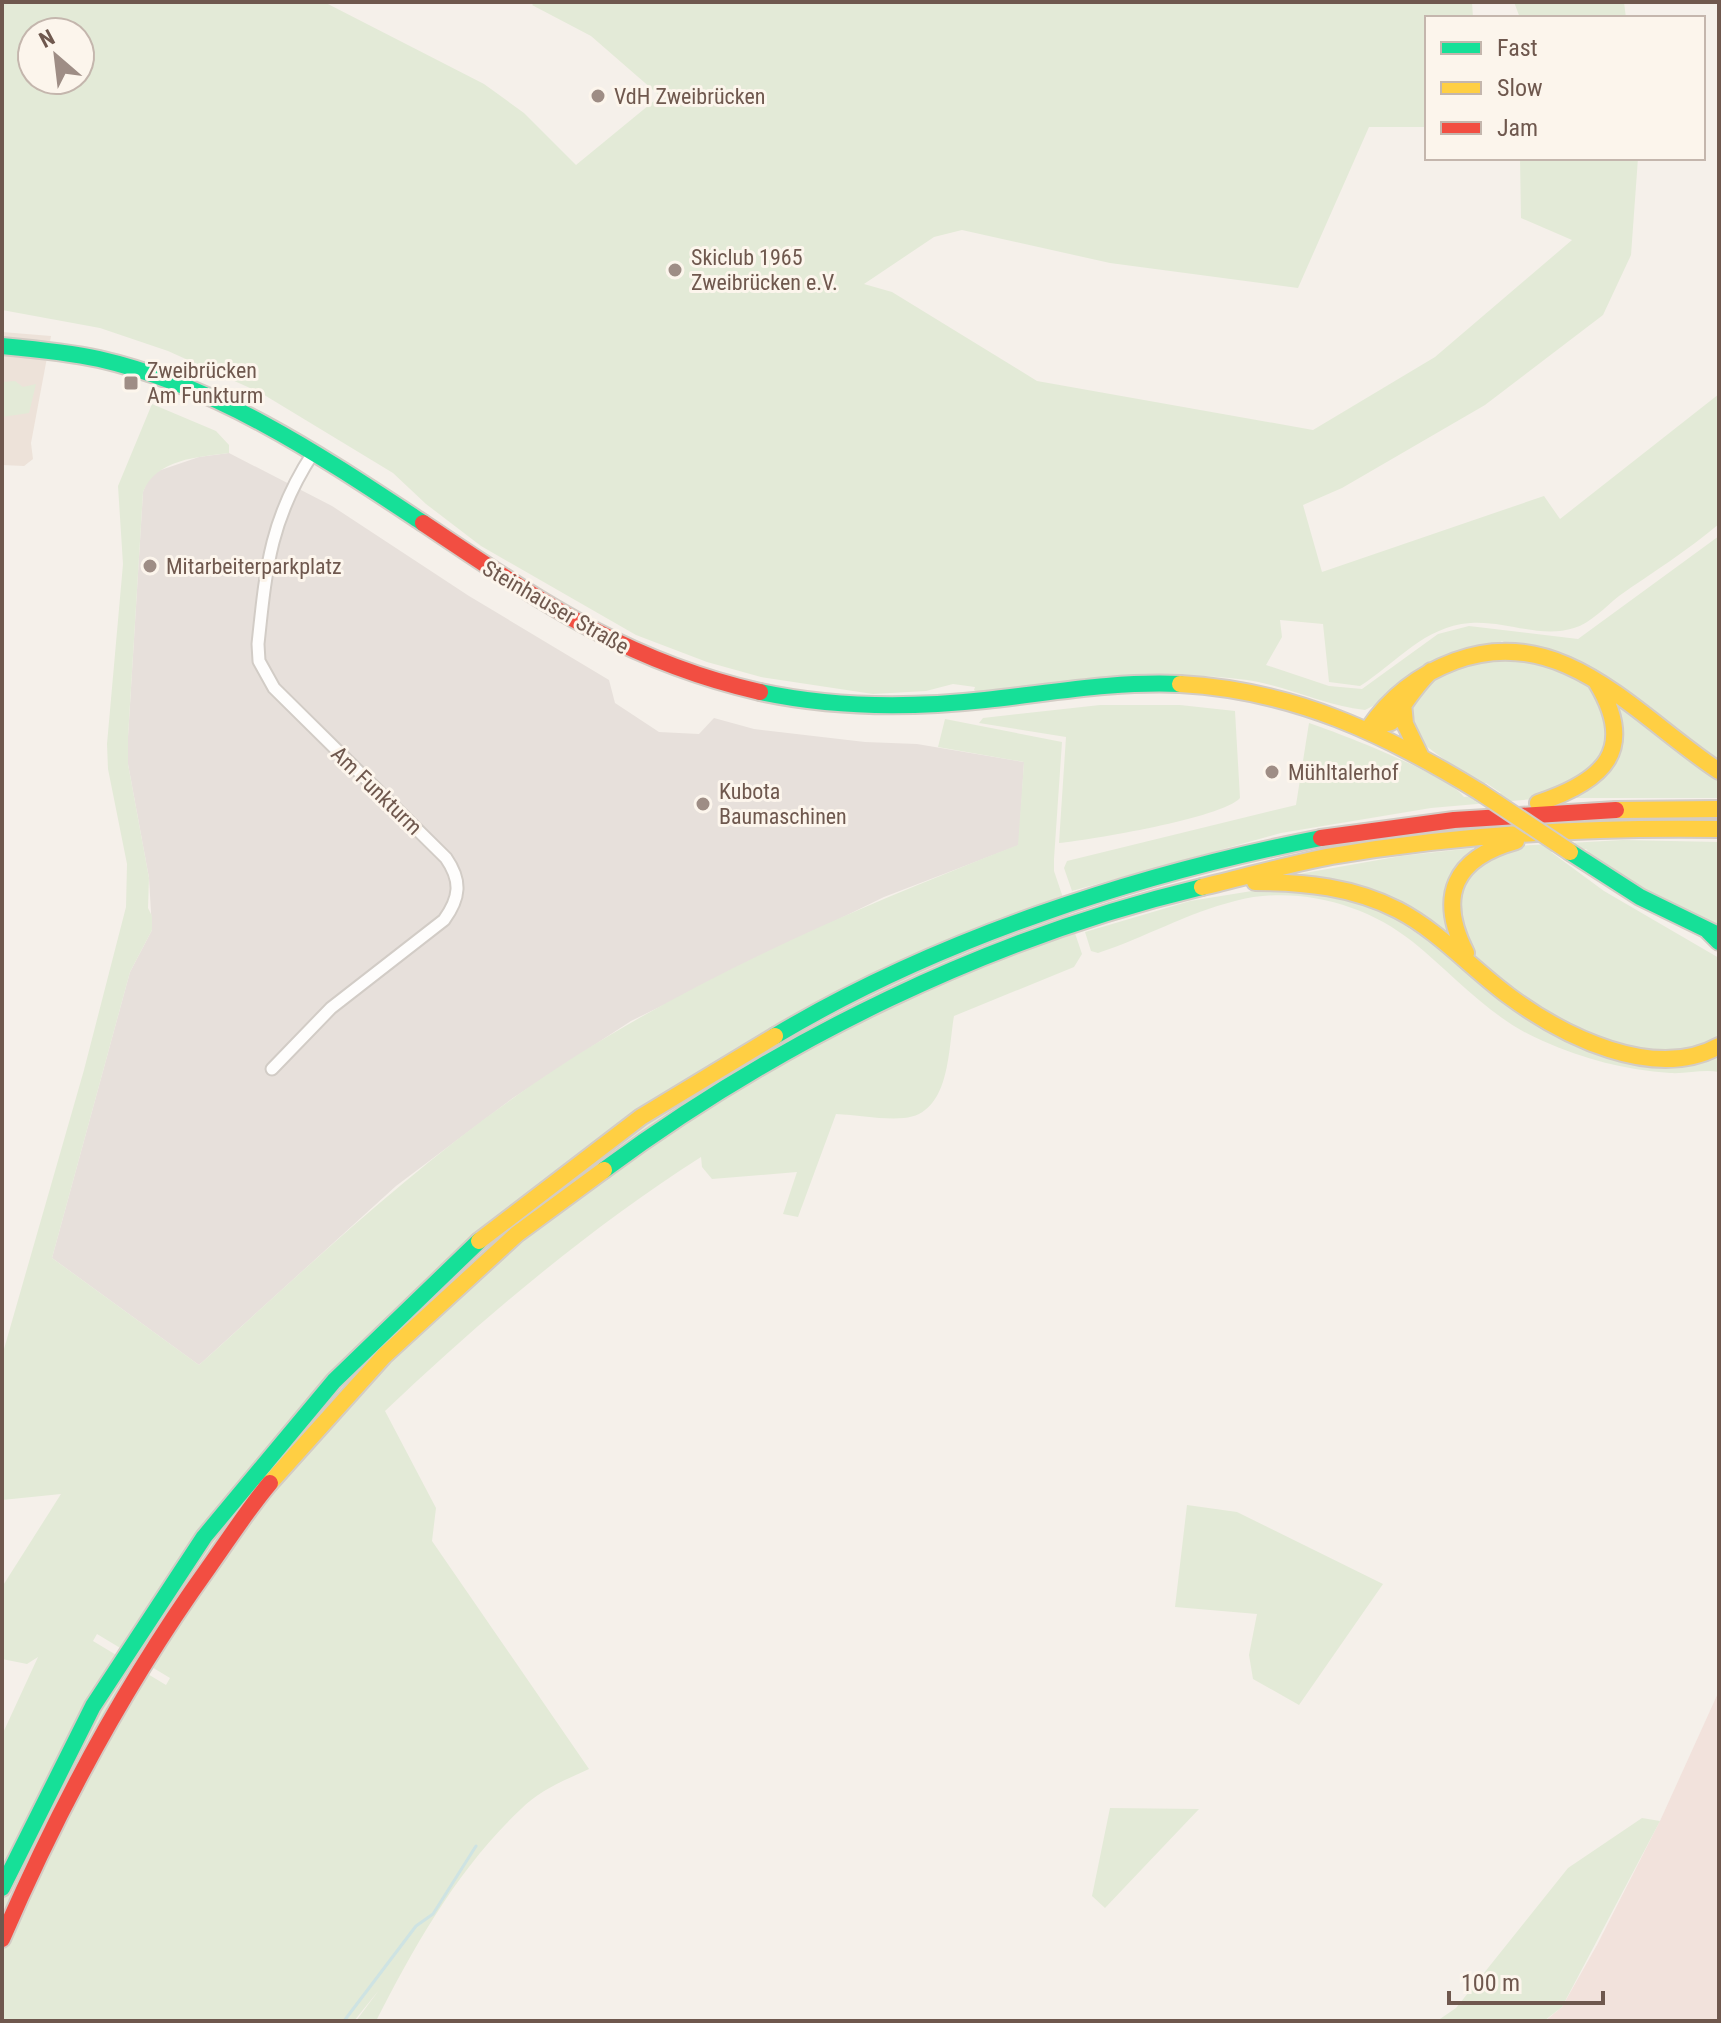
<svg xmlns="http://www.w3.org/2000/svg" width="1721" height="2023" viewBox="0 0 1721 2023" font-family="'Roboto Condensed',sans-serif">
<rect width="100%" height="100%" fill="#f5f0ea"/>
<path fill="#ede2d9" d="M2,332L51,336L31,443L33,459L24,466L2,465Z"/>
<path fill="#f2e2dc" d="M1719,1691V2021H1545L1562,2007L1597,1945L1660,1821Z"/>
<path fill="#e7e0db" d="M229,453L332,506L469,596L609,680L615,703L659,732L699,734L714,718L754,729L865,742L917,744L1024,762L1019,845L884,897L631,1021L513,1098L396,1186L199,1365L52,1258L130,972L152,930L149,878L128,764V737L143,492L148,479L158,471L199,457Z"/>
<path fill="#e3ead7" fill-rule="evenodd" d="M2,2H324L484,84L524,113L576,165L660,96L591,36L532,5L535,2H1472L1473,18H1427V127H1369L1298,288L1110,263L962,230L934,237L864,284L892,292L1037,381L1313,430L1435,357L1572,240L1521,218L1520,158H1638L1631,255L1603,315L1485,405L1342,488L1303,505L1322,572L1544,496L1560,519L1719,394V524C1687,551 1653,572 1619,596C1605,607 1591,623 1574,628C1540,639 1505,620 1470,623C1423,627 1398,662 1360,686L1329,682L1323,624L1280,620L1282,637L1266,665L1329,686L1362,689L1438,634L1469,626L1578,639L1719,536V765L1665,727L1502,641L1365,710C1325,706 1287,686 1247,680C1156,668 1069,683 980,694L974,690L975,687L953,684L926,691L873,694L761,677L707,662L636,635L481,546L426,504L393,473L261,393L168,351L100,328L2,310ZM32,32H80V80H32Z
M1514,2H1624L1626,18H1520Z
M15,381L23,387L36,384L29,413L2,417V382Z
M152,404L216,431L229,445V453C198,457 156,459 143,492L128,737V764L149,878L148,908L152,916V930L130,972L52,1258L199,1365C301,1273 400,1178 512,1099C666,989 843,913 1018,845L1024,762L938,747L945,719L1062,742L1054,859V871L1082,954L1074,967L954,1016C948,1051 950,1114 904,1118C883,1120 858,1115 836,1114L798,1217L783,1214L797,1172L712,1179L702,1167L701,1157C587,1230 483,1318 385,1411L436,1508L432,1541L589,1769C565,1780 540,1790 521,1809C458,1868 415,1945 376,2021H356L379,1990L354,2021H2V1735L38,1657L27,1664L2,1659V1587L61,1494L2,1500V1356L84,1070L126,907L127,864L108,769L107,744L123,564L118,486ZM97,1634L170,1678L166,1685L93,1641Z
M1531,658L1592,687L1611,734L1595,773L1534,799L1431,808L1281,833L1072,891L1064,868L1067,861L1296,805L1309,723C1339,733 1448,775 1464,797L1501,793L1486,783L1480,786L1418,740L1411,701C1444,664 1484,659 1531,658Z
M1614,703L1719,776V798H1576L1600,779Z
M1100,705H1180L1235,711L1240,798C1222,818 1090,840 1059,843L1066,737L979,723L983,718Z
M1623,840L1719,842L1717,925L1649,895L1586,855L1589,852L1586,849L1551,852L1604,891L1719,958V1036L1715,1040C1702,1044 1686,1053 1674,1053C1605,1052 1472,988 1456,917C1453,904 1464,882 1468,870L1514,846Z
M1473,848L1452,936L1299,874L1401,856Z
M1283,886L1369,902L1593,1049L1719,1055V1072C1703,1069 1687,1074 1670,1073C1625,1070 1584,1059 1543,1041C1492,1020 1455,976 1413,942C1365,903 1295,885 1235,901C1187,913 1144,938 1098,953L1091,951L1085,932L1190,901Z
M1187,1505L1237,1512L1383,1584L1299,1705L1253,1679L1249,1655L1257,1614L1175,1607Z
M1110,1808L1199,1809L1105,1908L1092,1896Z
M1642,1818L1660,1821L1562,2007L1544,2021H1437L1456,2008L1568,1868Z"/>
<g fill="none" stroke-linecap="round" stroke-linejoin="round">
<path stroke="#cee3e3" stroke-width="3" d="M344,2021L416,1926L433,1914L476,1846"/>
<defs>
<path id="street" d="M272,1069L331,1008L444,920C460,898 462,881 446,858L274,688L259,661L258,644C266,568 270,519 313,453"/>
<path id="fast" d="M2,346C34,349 67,352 99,359C218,386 323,457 423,523
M760,692C834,708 911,708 985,700C1050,693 1115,681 1180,684
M1570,852L1640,897L1718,935
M1708,931L1719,942
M775,1036C937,939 1136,874 1321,838
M604,1170C780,1040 988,938 1202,887
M2,1888L93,1706L204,1537L334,1381L479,1241"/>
<path id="slow" d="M1431,671C1414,687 1405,704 1391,722L1369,728C1390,697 1420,674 1455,661C1562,621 1637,717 1719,771
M1180,684C1293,690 1386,734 1480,792
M1403,703L1405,724L1420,755
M1538,803C1604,781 1637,750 1597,683
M1616,810L1719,809
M1255,882C1305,882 1353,887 1398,910C1440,932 1471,968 1509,996C1563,1036 1654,1082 1719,1046
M1202,887C1245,877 1288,864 1332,856C1460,834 1589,827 1719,829
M1466,953C1437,896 1454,858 1516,841
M479,1241L641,1117L775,1036
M270,1483L384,1356L517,1234L604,1170"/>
<path id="jam" d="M423,523C537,599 624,661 760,692
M1321,838L1454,820L1616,810
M2,1939C59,1807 125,1684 209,1567C229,1539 248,1509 270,1483"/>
</defs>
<use href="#street" stroke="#d2ccc6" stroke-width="15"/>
<use href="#fast" stroke="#d3ccc5" stroke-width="20"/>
<use href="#slow" stroke="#d3ccc5" stroke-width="20"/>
<use href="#jam" stroke="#d3ccc5" stroke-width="20"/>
<use href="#street" stroke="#fefdfc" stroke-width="11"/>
<use href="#fast" stroke="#16e098" stroke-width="16"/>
<use href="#slow" stroke="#ffcf43" stroke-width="16"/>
<use href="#jam" stroke="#f24e42" stroke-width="16"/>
<defs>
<path id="slow-bridge" d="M1480,792L1570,852"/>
</defs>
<use href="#slow-bridge" stroke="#d3ccc5" stroke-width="20" stroke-linecap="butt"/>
<use href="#slow-bridge" stroke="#ffcf43" stroke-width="16"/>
</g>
<g fill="#9e8d85" stroke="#fcf5ec" stroke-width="3">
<circle cx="598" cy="96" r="8"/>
<circle cx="675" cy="270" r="8"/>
<rect x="123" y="375" width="16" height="16" rx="4"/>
<circle cx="150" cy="566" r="8"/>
<circle cx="1272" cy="772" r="8"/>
<circle cx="703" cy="804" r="8"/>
</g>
<g text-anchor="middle" stroke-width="6" stroke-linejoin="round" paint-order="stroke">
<g font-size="22" fill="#6f584e" stroke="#fcf5ec" text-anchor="start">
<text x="614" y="104">VdH Zweibrücken</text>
<text x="691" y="265">Skiclub 1965<tspan x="691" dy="25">Zweibrücken e.V.</tspan></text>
<text x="147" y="378">Zweibrücken<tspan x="147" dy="25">Am Funkturm</tspan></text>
<text x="166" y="574">Mitarbeiterparkplatz</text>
<text x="1288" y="780">Mühltalerhof</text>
<text x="719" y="799">Kubota<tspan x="719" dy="25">Baumaschinen</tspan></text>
</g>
<g font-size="22" fill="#6f584e" stroke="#fcf5ec">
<text transform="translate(556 607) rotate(30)" y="8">Steinhauser Straße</text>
<text transform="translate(377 790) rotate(44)" y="8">Am Funkturm</text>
</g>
</g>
<rect width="1721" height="2023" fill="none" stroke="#6f584e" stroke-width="8"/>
<rect x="1425" y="16" width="280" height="144" fill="#fcf5ec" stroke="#c4b6ad" stroke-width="2"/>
<rect x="1441" y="42" width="40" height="12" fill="#16e098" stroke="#c4b6ad" stroke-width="2"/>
<text x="1497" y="56" font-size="24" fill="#6f584e">Fast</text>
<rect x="1441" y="82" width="40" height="12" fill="#ffcf43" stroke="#c4b6ad" stroke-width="2"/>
<text x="1497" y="96" font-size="24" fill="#6f584e">Slow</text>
<rect x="1441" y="122" width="40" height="12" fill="#f24e42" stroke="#c4b6ad" stroke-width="2"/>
<text x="1497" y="136" font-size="24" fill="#6f584e">Jam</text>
<g transform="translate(56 56) rotate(332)"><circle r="38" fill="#fcf5ec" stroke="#c4b6ad" stroke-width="2"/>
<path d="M0-6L14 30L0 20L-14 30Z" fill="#9e8d85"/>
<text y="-12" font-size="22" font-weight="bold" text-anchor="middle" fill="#6f584e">N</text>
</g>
<path d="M1449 1991v12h154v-12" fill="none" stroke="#6f584e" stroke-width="4"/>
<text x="1461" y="1991" font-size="24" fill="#6f584e" stroke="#fcf5ec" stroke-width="6" paint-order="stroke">100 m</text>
</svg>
